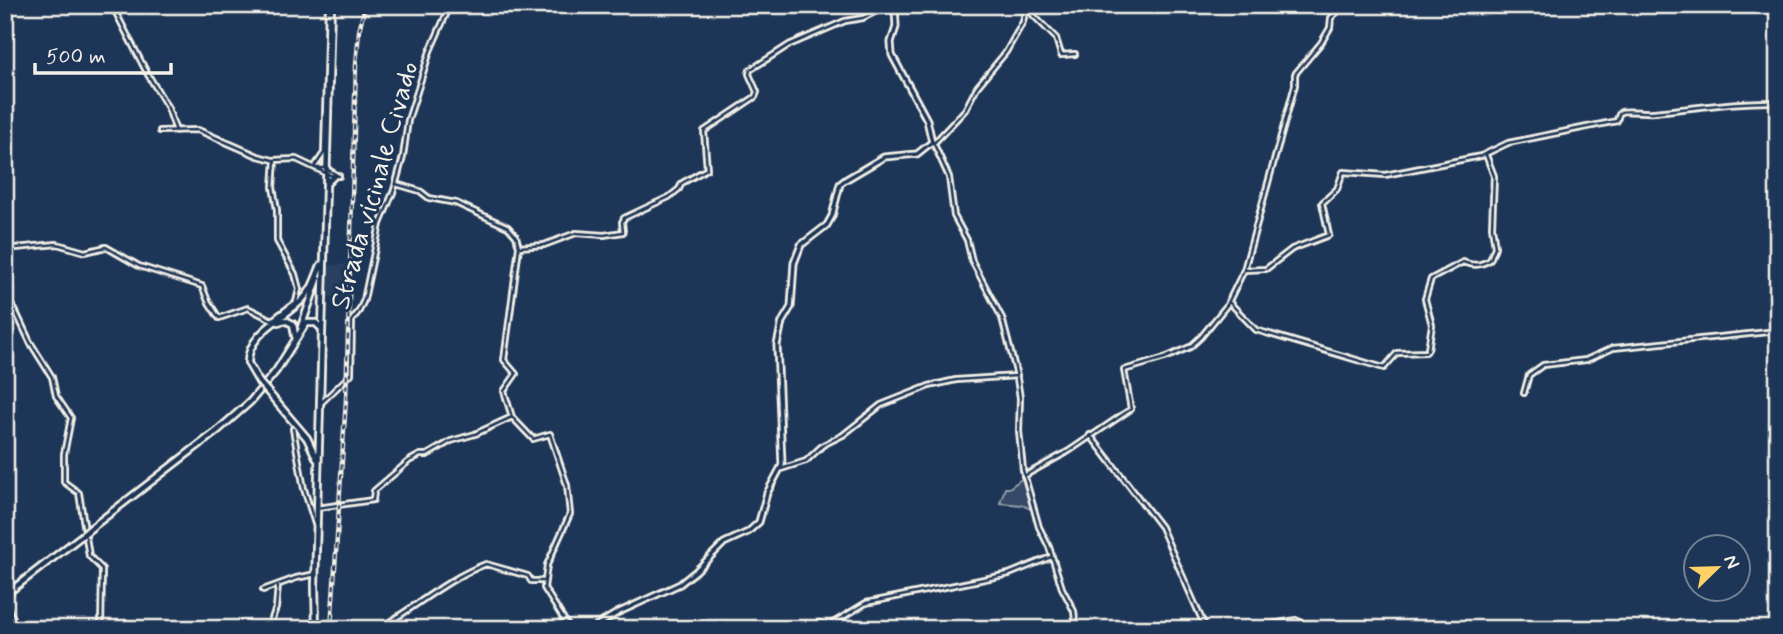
<svg xmlns="http://www.w3.org/2000/svg" width="1783" height="634" viewBox="0 0 1783 634" font-family="Mynerve,sans-serif">
<rect width="100%" height="100%" fill="#1d3557"/>
<filter id="ink" filterUnits="userSpaceOnUse"><feTurbulence type="fractalNoise" baseFrequency=".0143" numOctaves="2"/><feDisplacementMap in="SourceGraphic" scale="14" xChannelSelector="R" yChannelSelector="G"/><feConvolveMatrix kernelMatrix="1 2 1 2 8 2 1 2 1" color-interpolation-filters="sRGB"/></filter>
<g filter="url(#ink)">
<path fill="#2a4060" d="M348,264L347,293H342L341,298L328,297V294H324L325,266Z"/>
<path fill="#354a67" stroke="#949ea8" stroke-width="2" d="M1023,478L1025,480L1033,510L1022,505L1000,503L1005,488H1009Z"/>
<g fill="none" stroke-linecap="round" stroke-linejoin="round">
<defs>
<path id="minor" d="M102,5V9H114L147,73L168,108L176,131
M1027,9L1056,38L1061,55L1075,54
M160,131L198,130L258,156L273,160L296,159L330,175L339,176
M933,142L949,177L954,216L967,240L972,261L1002,318L1016,372L1020,398L1019,431L1023,470L1039,527L1049,547L1062,588L1074,611L1076,629
M934,143L965,110L977,87L1006,52L1023,22L1025,12L1031,5
M315,166L324,153L328,5
M317,168H325L337,175
M519,247L544,245L576,233L604,235L623,232L622,222L624,218L669,197L679,189L682,183L707,169L704,131L755,97L757,92L749,74L750,70L789,45L845,21L863,18L889,5
M5,249L57,244L85,252L106,247L139,266L202,286L208,301L219,318L248,308L272,320L296,302L299,289L295,274L277,241V210L273,187L275,160
M1244,270L1266,269L1292,249L1329,235L1322,203L1337,189L1343,172L1385,175L1481,156L1508,143L1617,121C1618,118 1618,114 1621,112C1624,110 1648,113 1654,112C1697,108 1734,101 1778,102
M5,298L15,310L30,342L52,377L56,396L71,418L64,454V482L79,493L89,556L102,569L101,629
M1229,302L1256,330L1384,368L1397,353L1426,352L1428,349L1432,325L1425,299L1431,279L1463,262C1474,266 1479,266 1490,260L1495,247L1492,227L1494,176L1486,155
M1524,393L1529,375L1543,365L1586,360L1613,348L1778,331
M320,404L351,374L352,320L359,311L364,300L380,224L394,190L403,157L408,120L430,51L449,8
M512,417L533,439L550,434L567,485L570,514L547,565L544,588L570,629
M293,429L304,489L315,524
M1090,435L1161,527L1206,629
M781,469L806,461L823,445L843,435L881,405L929,386L956,380L1017,376
M1024,476L1069,451L1131,409L1124,370L1165,358L1190,347L1201,337L1227,305L1244,270L1295,85V74L1321,43L1330,28L1331,18L1341,8V5
M317,508L373,500L374,491L409,461L420,455H427L451,441L475,434L512,417L504,391L516,374L504,360L519,247L516,236L508,227L456,203L429,198L420,191L396,184
M263,590L296,578L316,574
M5,600L9,611L19,629
M268,629L276,608L278,586
M378,629C415,608 446,579 486,564L528,576L531,581H544
M807,629L819,623L828,626L866,603L1009,574L1051,557
M1242,629L1296,620L1315,629"/>
<path id="tertiary" d="M591,629L617,613L680,584L696,571L724,543L748,532L759,522L767,493L782,465L777,345L782,322L791,307L794,263L801,245L827,225L832,216L840,184L845,180L884,157L917,154L932,142L927,120L892,55L891,42L896,27L895,5"/>
<path id="secondary" d="M327,183L334,176
M278,322L285,320L293,324L295,336
M301,327L318,279
M259,382L248,363C247,333 285,318 303,299C313,289 316,277 321,265
M267,391L307,438L317,459
M91,528L217,431L250,402L276,371L306,323H316L322,329
M5,595L84,534
M316,629L315,586L331,5"/>
</defs>
<use href="#minor" stroke="#f4f1e8" stroke-width="8"/>
<use href="#tertiary" stroke="#f4f1e8" stroke-width="9"/>
<use href="#secondary" stroke="#f4f1e8" stroke-width="10"/>
<use href="#minor" stroke="#1d3557" stroke-width="2.5"/>
<use href="#tertiary" stroke="#1d3557" stroke-width="3.5"/>
<use href="#secondary" stroke="#1d3557" stroke-width="4.5"/>
<defs>
<path id="rail" d="M331,629L346,399L356,65L359,31L365,5"/>
</defs>
<use href="#rail" stroke="#f4f1e8" stroke-width="4.5"/>
<use href="#rail" stroke="#1d3557" stroke-width="2" stroke-dasharray="5" stroke-linecap="butt"/>
<defs>
<path id="secondary-bridge" d="M259,382L267,391
M84,534L91,528"/>
</defs>
<use href="#secondary-bridge" stroke="#f4f1e8" stroke-width="10" stroke-linecap="butt"/>
<use href="#secondary-bridge" stroke="#1d3557" stroke-width="4.5"/>
</g>
</g>
<g text-anchor="middle" stroke-width="6" stroke-linejoin="round" paint-order="stroke">
<g font-size="28" fill="#f4f1e8" stroke="#1d3557">
<text transform="translate(373 185) rotate(-74)" y="10">Strada vicinale Civado</text>
</g>
</g>
<rect width="1783" height="634" fill="none" stroke="#1d3557" stroke-width="28"/>
<rect x="14" y="14" width="1755" height="606" fill="none" stroke="#f4f1e8" stroke-width="2.5" filter="url(#ink)"/>
<g transform="translate(1717 568) rotate(67)"><circle r="33" fill="#1d3557" stroke="#738091" stroke-width="2"/>
<path d="M0-5L12 26L0 18L-12 26Z" fill="#ffd166"/>
<text y="-10" font-size="19" font-weight="bold" text-anchor="middle" fill="#f4f1e8">N</text>
</g>
<path d="M35 63v10h136v-10" fill="none" stroke="#f4f1e8" stroke-width="3.5"/>
<text x="46" y="63" font-size="21" fill="#f4f1e8" stroke="#1d3557" stroke-width="5" paint-order="stroke">500 m</text>
</svg>
